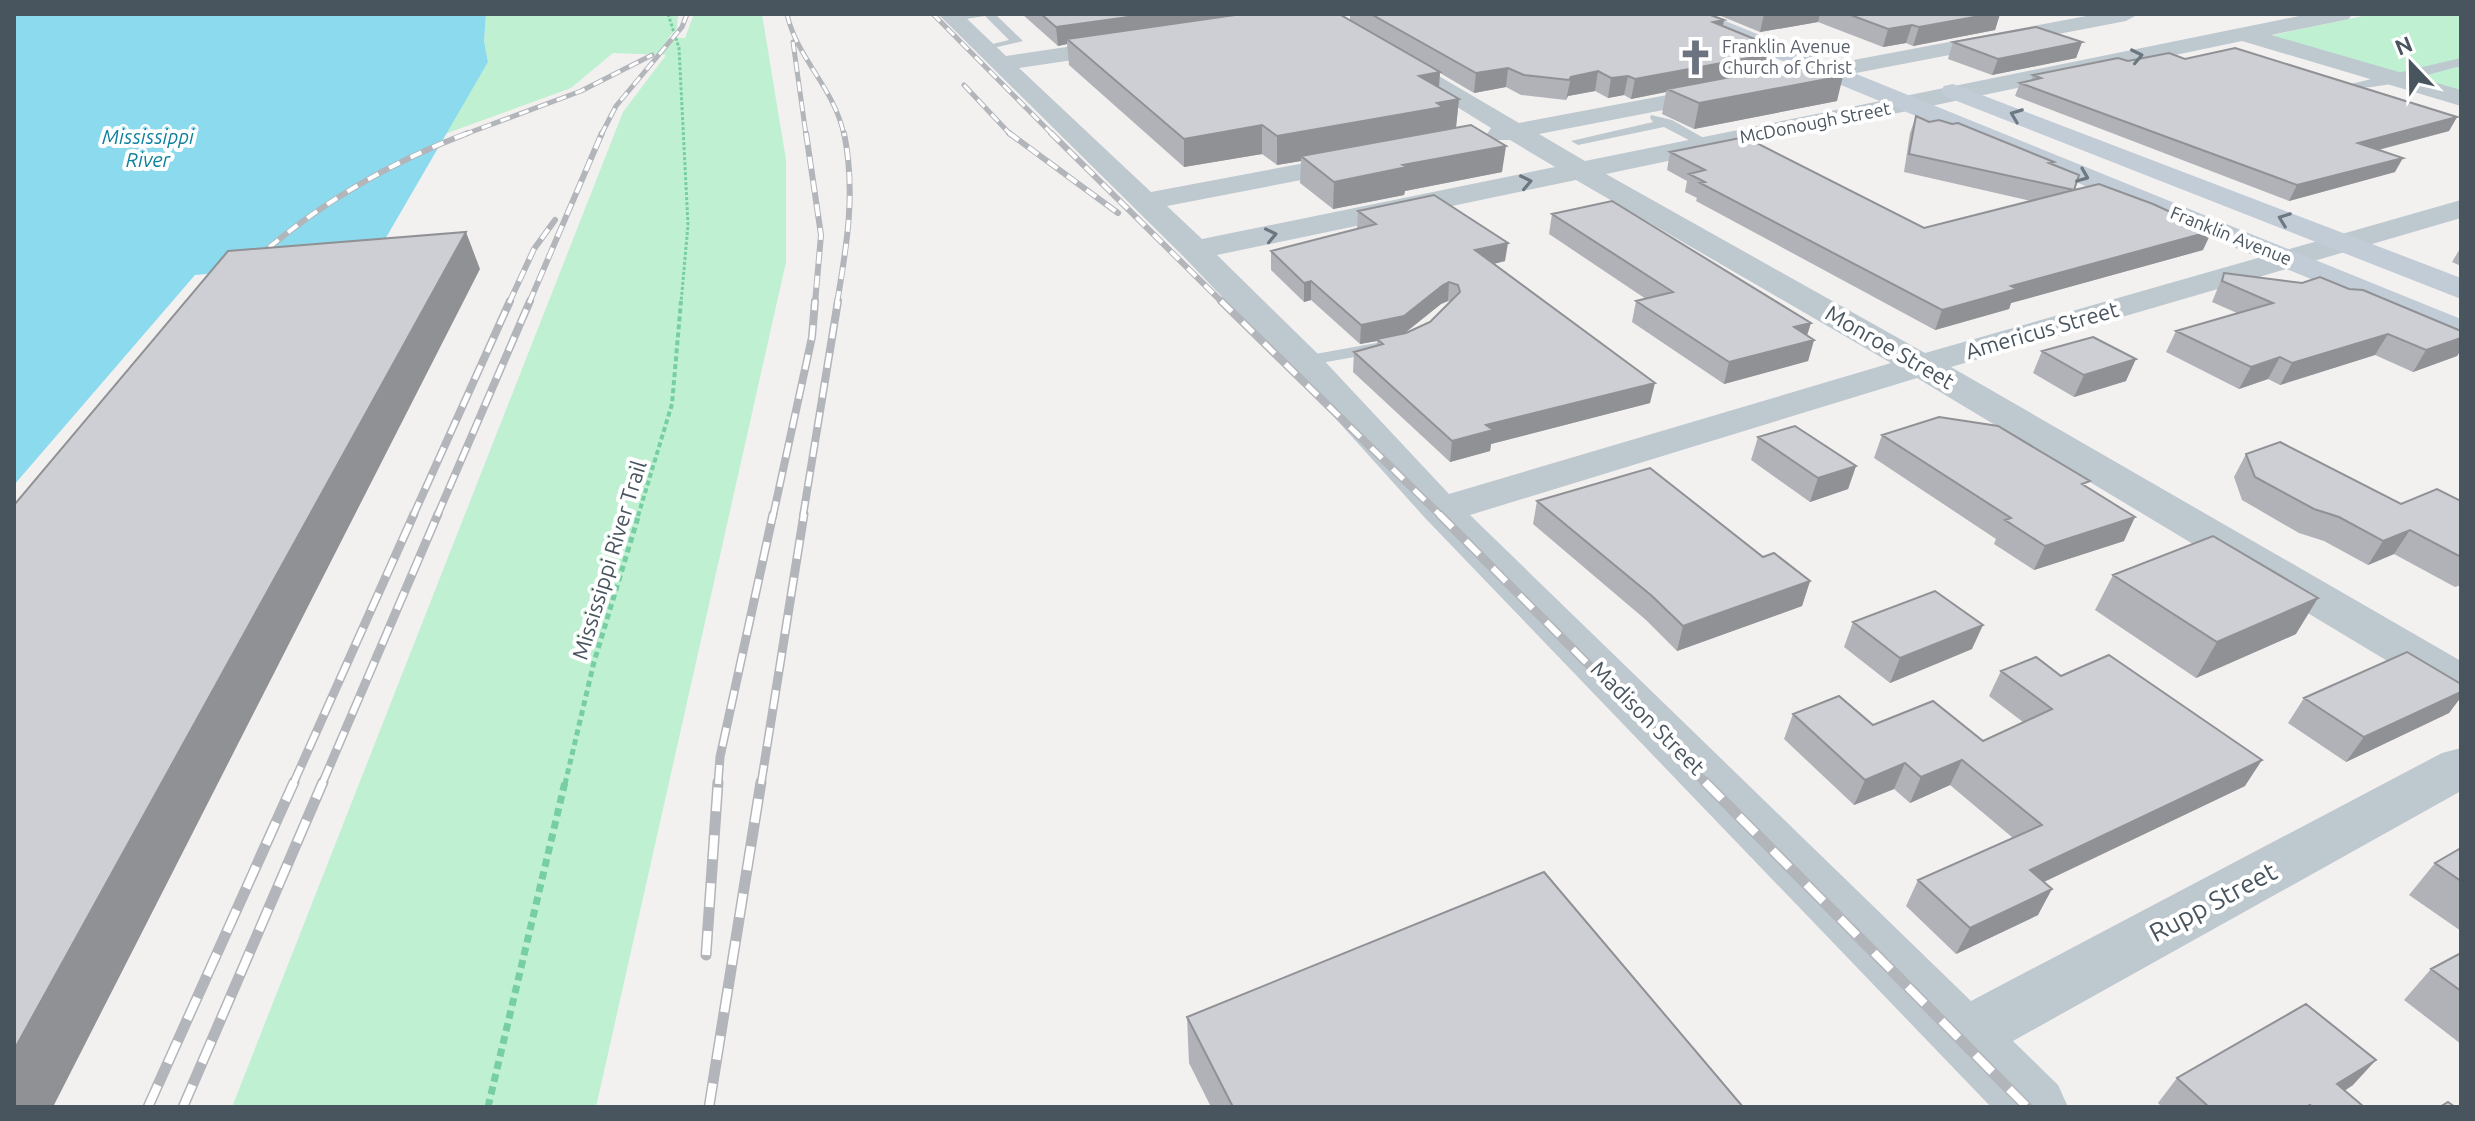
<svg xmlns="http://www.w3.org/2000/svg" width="2475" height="1121" viewBox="0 0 2475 1121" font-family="Ubuntu,sans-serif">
<rect width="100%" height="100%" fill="#f3f0f0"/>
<path fill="#bff0d1" d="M486,14H678L677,28L668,38H685L694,14H762L786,160V262L596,1107H232L623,112L666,55L613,53L571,88L445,134L488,62L484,41Z
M2372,14H2461V93L2269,36Z"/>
<path fill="#8cdaed" d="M14,14H486L484,41L488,62L373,260L195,275L14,485Z"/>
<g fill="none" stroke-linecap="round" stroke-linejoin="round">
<path stroke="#77cea2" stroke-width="3" stroke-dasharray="3 2" stroke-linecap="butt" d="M668,14L679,48L688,225L681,303"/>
<path stroke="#77cea2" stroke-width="4" stroke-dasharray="5 3" stroke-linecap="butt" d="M638,516L672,404L681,301"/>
<path stroke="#77cea2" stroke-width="5" stroke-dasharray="6 4" stroke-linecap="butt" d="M565,784L594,662L639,514"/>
<path stroke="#77cea2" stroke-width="7" stroke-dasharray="8 5" stroke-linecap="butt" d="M488,1107L565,782"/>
<path fill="#bec8cf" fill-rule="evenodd" d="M958,14H995L1023,41L980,51V47L1009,40L985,16L953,21L948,18Z
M2461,58V66C2439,71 2363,96 2346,85Z
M1651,115L1672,120L1716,145L1704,148L1664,127L1578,145L1571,141L1653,122L1650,118Z
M1382,342L1388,343L1391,347L1388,351L1304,366L1295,361L1304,356Z"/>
<path fill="#bec8cf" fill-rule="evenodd" d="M938,14H962L1006,56L1127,38L1135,40L1138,45L1135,50L1127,52L1019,68L1151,192L1358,153L1368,155L1372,161L1368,167L1358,169L1167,206L1202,239L1555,167L1510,140H1491L1487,134L1491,128L1307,14H1333L1519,123L2097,14L2137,15L2126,21L1539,134L1585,161L2309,14H2352L2349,19L2271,35L2461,90V106L2242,41L1606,174L1925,353L2461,200V218L1951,367L2461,661V700L2444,695L1917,378L1470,515L1971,1001L2442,753L2461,748V791L2013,1041L2058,1085L2068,1107H1991L1426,519L1291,369L1184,257ZM1576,180L1891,363L1449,494L1317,353L1217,255Z"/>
<path fill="#c1ccd7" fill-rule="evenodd" d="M1678,14H1708L2461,319V341L1681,19Z
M1953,84L2461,278V299L1944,96L1941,91L1944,86Z"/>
<defs>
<path id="rail-far4" d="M787,14C797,59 834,87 844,135
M933,14L1053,135
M793,42L806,135
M964,85L1011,135
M463,135L581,91L652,55
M601,135L616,106L682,27L687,14"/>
<path id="rail-far3" d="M806,133L821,235L815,303
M1009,133L1118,213
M1051,133L1223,303
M251,263C315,206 388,163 468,133
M509,303L534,249L555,220
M529,303L602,133
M837,303C847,245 856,191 844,133"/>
<path id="rail-far2" d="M1221,301L1441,516
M413,516L510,301
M437,516L530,301
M773,516L812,337L815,301
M803,516L838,301"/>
<path id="rail-far1" d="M1439,514L1707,784
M293,784L414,514
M322,784L438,514
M718,784L720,757L773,514
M761,784L804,514"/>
<path id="rail" d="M1705,782L2027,1107
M706,955L718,782
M148,1107L294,782
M183,1107L323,782
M709,1107L761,782"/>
</defs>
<use href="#rail-far4" stroke="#b2b5ba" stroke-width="5"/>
<use href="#rail-far3" stroke="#b2b5ba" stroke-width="6"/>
<use href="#rail-far2" stroke="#b2b5ba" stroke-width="8"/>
<use href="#rail-far1" stroke="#b2b5ba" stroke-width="9"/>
<use href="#rail" stroke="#b2b5ba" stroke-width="11"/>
<use href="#rail-far4" stroke="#fff" stroke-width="3" stroke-dasharray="10" stroke-linecap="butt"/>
<use href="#rail-far3" stroke="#fff" stroke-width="4" stroke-dasharray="12" stroke-linecap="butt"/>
<use href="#rail-far2" stroke="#fff" stroke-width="5" stroke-dasharray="15" stroke-linecap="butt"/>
<use href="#rail-far1" stroke="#fff" stroke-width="6" stroke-dasharray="19" stroke-linecap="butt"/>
<use href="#rail" stroke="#fff" stroke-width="8" stroke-dasharray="24" stroke-linecap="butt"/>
</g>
<path fill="#b0b2b7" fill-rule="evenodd" d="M1022,14H1339L1350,20V14H1709L1724,20L1723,26L1774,47L1772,69L1837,101L1694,129L1662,114L1666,92L1631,99L1624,95L1608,98L1595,91L1568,96L1566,100L1521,95L1506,87L1474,93L1440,73L1439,87L1459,99L1456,127L1441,130L1502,172L1405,191L1404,195L1333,209L1300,183L1301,161L1277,165L1262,154L1184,167L1069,65L1067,44L1058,46Z
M1716,14H2000L1995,30L1913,46L1906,43L1883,47L1818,22L1760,32Z
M1953,42H2082L2076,58L1992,75L1948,59Z
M2128,61L2457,117L2449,131L2379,150L2395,172L2289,201L2015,96L2020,83L2031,80L2033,75Z
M1916,116L1929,122L2054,162L2053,165L2074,190L2203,250L2011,303L2009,309L1935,330L1696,201L1697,198L1685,192L1687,181L1667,170L1670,152L1924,228L2031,201L1904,172L1910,133Z
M1358,211L1505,261L1493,264L1650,403L1491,444L1490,451L1450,462L1353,372L1354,352L1377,346V341L1360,344L1311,300L1304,302L1271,270V251L1357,229ZM1448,301L1450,302L1430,322L1405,333L1441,304Z
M1552,214L1807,335L1814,340L1808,361L1724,384L1632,322L1636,301L1646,299L1549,234Z
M2461,247V266L2452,262Z
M2224,273L2461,331V350L2457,356L2413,372L2375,355L2280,385L2268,379L2239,389L2166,352L2176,331L2237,313L2212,302Z
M2042,351L2126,381L2074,397L2033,373Z
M1882,435L2087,487L2124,541L2034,570L1994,544L1996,539L1874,458Z
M1758,437L1856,466L1848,489L1810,502L1751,460Z
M2246,454L2401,504L2461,501V585L2455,587L2394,554L2368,565L2324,541L2299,533L2242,500L2234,477Z
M1537,501L1763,557L1810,581L1802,606L1677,651L1646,620L1533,524Z
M2113,575L2296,634L2196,678L2095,610Z
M1853,622L1972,649L1890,683L1844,647Z
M2001,671L2061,676L2245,786L2044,882L2038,915L1956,954L1906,906L1918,880L2013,838L1950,785L1910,803L1894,789L1854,805L1784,739L1793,714L1983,741L2023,722L1989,696Z
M2461,684V697L2449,713L2346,762L2288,723L2304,698Z
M2461,848V931L2409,895L2435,863Z
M2461,953V1044L2404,1000L2431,969Z
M1187,1017L1743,1107H1211L1189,1063Z
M2177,1078L2353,1085L2344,1091L2364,1107H2162L2158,1103Z"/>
<path fill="#909195" d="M1150,14H1276L1067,39V44L1058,46L1056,27Z
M1764,14H1820L1818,22L1760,32Z
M1991,14H2000L1995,30L1913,46L1919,27Z
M1724,20L1720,39L1713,22Z
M1912,25L1906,43L1883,47L1888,29Z
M2082,42L2076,58L1992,75L1998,59Z
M1774,47L1772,54L1776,53L1771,72L1667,89L1666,92L1631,99L1635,79Z
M1508,68L1506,87L1474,93L1476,73Z
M1598,71L1595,91L1568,96L1566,100L1571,77Z
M1440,72L1438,99L1419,76Z
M1628,76L1624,95L1608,98L1611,78Z
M1843,76L1837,101L1694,129L1699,103Z
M1459,99L1456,127L1441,130L1440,134L1301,156V161L1277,165V136Z
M2457,117L2449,131L2350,157L2358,143Z
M1262,125V154L1184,167V139Z
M1506,146L1502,172L1405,191L1404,195L1333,209L1334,182L1403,165Z
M2403,158L2395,172L2289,201L2297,185Z
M2212,231L2203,250L2011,303L2009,309L1935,330L1942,310L2011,286Z
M466,232L480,269L53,1107H14V1050Z
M1508,243L1505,261L1473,269L1475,250Z
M1311,281V300L1304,302V283Z
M1449,282L1448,301L1441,304L1402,335L1377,339V341L1360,344L1361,325Z
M1811,323L1805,342L1814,340L1808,361L1724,384L1729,362L1794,327Z
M2388,334L2375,355L2280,385L2292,363Z
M2461,338V350L2457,356L2413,372L2426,350Z
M2280,357L2268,379L2239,389L2251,367Z
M2136,359L2126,381L2074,397L2084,375Z
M1655,383L1650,403L1491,444L1490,451L1450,462L1452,441L1486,425Z
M1856,466L1848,489L1810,502L1818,478Z
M2135,517L2124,541L2034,570L2045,546Z
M2410,530L2394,554L2368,565L2383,541Z
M1810,581L1802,606L1677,651L1683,626Z
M2318,598L2296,634L2196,678L2217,642Z
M1983,625L1972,649L1890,683L1900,658Z
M2461,692V697L2449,713L2346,762L2364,737Z
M1962,760L1950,785L1910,803L1921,777Z
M2262,760L2245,786L2016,895L2030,870Z
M1905,763L1894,789L1854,805L1865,780Z
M2052,889L2038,915L1956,954L1970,928Z
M2376,1060L2353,1085L2319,1107L2337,1084Z"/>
<path fill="#cdcfd5" stroke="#909195" stroke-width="2" d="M1041,14H1150L1056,27Z
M1242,14H1339L1440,72L1419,76L1459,99L1437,103L1443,107L1277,136L1262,125L1184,139L1067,39Z
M1371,14H1708L1724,20L1713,22L1774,47L1765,49L1776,53L1635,79L1628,76L1611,78L1598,71L1571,77L1569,80L1524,75L1508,68L1476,73Z
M1848,14H1991L1919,27L1912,25L1888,29Z
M2036,27L2082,42L1998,59L1953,42Z
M2235,48L2457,117L2358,143L2403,158L2297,185L2020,83L2041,78L2033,75L2118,58L2128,61L2169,53L2185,59Z
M1810,62L1843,76L1699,103L1667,89Z
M1916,116L1929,122L1939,120L1952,124L1958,123L2054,162L2049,163L2079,175L2074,190L2099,184L2153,204L2212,231L2011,286L2017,289L1942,310L1700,183L1705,182L1689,174L1705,170L1670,152L1745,137L1924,228L2074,190L1909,154Z
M1471,125L1506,146L1403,165L1407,167L1334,182L1301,156Z
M1434,195L1508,243L1475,250L1655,383L1486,425L1493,430L1452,441L1354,352L1383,344L1377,339L1406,333L1430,322L1460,292L1458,285L1449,282L1443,285L1404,316L1361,325L1311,281L1304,283L1271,251L1376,224L1358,211Z
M1612,201L1811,323L1794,327L1814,340L1729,362L1636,301L1673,292L1552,214Z
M466,232L14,1050V505L228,251Z
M2224,273L2302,283L2320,277L2349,289L2363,290L2461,331V338L2426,350L2388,334L2292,363L2280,357L2251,367L2176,331L2273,303L2222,281Z
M2093,337L2136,359L2084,375L2042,351Z
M1939,417L1998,426L2090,481L2082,484L2135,517L2045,546L2005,520L2011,518L1882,435Z
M1795,426L1856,466L1818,478L1758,437Z
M2280,442L2401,504L2437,489L2461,501V557L2410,530L2383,541L2339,517L2314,509L2255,477L2246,454Z
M1650,468L1763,557L1774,553L1810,581L1683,626L1652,596L1537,501Z
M2213,536L2318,598L2217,642L2113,575Z
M1935,591L1983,625L1900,658L1853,622Z
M2407,652L2461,684V692L2364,737L2304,698Z
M2109,655L2262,760L2030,870L2052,889L1970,928L1918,880L2042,825L1962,760L1921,777L1905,763L1865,780L1793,714L1839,696L1873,725L1933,701L1983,741L2052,709L2001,671L2036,657L2061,676Z
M2461,848V881L2435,863Z
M1544,872L1743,1107H1233L1187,1017Z
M2461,953V991L2431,969Z
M2306,1004L2376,1060L2337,1084L2364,1107H2313L2310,1105L2306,1107H2209L2177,1078Z
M2448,1102L2455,1107H2440Z"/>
<defs><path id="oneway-chevron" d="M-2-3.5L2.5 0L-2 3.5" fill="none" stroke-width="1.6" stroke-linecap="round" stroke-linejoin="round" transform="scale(2)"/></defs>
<g stroke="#6b7780">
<use href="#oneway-chevron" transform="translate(2137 56) rotate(-12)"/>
<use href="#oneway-chevron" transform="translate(1526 182) rotate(-12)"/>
<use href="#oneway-chevron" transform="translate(1271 235) rotate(-12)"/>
</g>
<g stroke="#6c7882">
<use href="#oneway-chevron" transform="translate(2016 115) rotate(-159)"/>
<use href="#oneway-chevron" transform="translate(2083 176) rotate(22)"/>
<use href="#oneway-chevron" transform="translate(2284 219) rotate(-159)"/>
</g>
<defs>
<symbol id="church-bare" viewBox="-9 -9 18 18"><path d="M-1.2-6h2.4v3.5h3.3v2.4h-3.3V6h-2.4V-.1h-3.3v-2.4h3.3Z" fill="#6b7280" stroke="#fff" stroke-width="2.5" paint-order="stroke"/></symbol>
</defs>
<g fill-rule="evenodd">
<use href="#church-bare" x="1670" y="32" width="51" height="51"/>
</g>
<g text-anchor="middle" stroke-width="8" stroke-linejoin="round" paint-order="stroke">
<g font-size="18" fill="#5b616d" stroke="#fff" text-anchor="start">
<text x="1722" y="53">Franklin Avenue<tspan x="1722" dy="21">Church of Christ</tspan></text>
</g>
<g font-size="18" fill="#48545e" stroke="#fff">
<text transform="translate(1815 123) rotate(-11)" y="6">McDonough Street</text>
<text transform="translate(2231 236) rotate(22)" y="6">Franklin Avenue</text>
</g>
<g font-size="20" font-style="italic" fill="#0c819d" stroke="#fff">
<text x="148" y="144">Mississippi<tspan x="148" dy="23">River</tspan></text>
</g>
<g font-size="22" fill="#48545e" stroke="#fff">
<text transform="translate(2042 330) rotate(-16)" y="8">Americus Street</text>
<text transform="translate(1890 347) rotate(30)" y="8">Monroe Street</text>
<text transform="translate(609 560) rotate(-73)" y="8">Mississippi River Trail</text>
<text transform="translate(1648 718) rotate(45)" y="8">Madison Street</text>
</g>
<g font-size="26" fill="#48545e" stroke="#fff">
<text transform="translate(2213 902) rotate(-28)" y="9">Rupp Street</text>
</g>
</g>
<rect width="2475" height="1121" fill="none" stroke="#48545e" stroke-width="32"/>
<g transform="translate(2411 64) rotate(338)" stroke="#ffffff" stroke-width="6" paint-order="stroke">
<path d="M0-6L14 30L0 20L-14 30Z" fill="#48545e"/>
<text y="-12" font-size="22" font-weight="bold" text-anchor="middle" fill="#48545e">N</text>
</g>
</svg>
